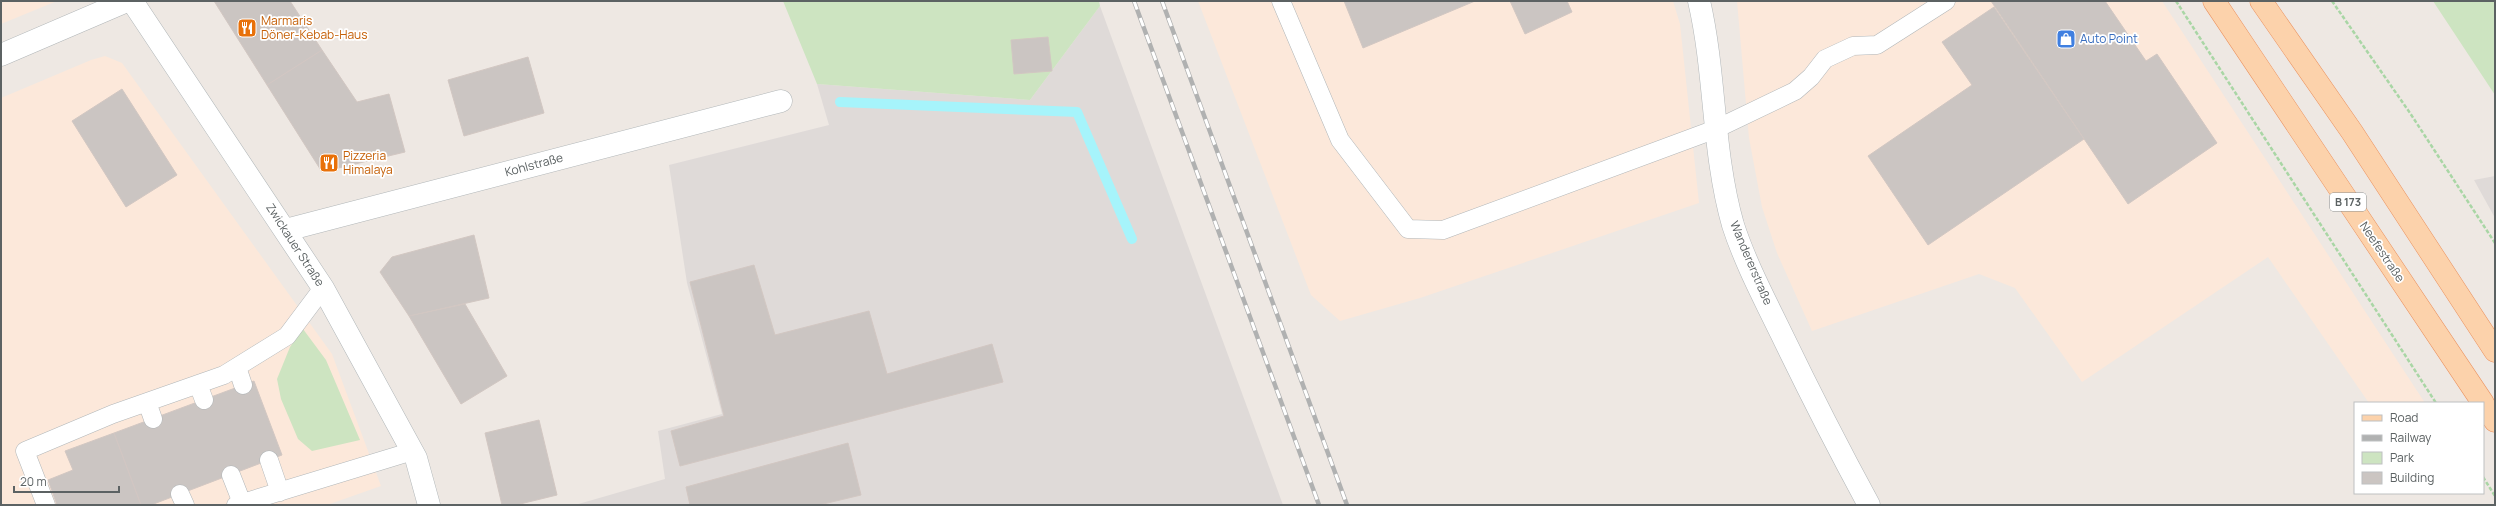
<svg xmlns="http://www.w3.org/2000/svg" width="2496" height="506" viewBox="0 0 2496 506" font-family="Manrope,sans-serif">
<rect width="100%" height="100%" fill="#eee8e3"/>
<path fill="#fce8da" d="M1,1H57L1,24Z
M1198,1H1673L1680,24L1699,203L1420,298L1340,321L1311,295Z
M1737,1H2162L2425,403H2369L2268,257L2082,382L2015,288L1979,274L1812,331L1777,253L1762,207L1749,138Z
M105,56L122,63L332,354L381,486L327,505H1V98L91,60Z"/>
<path fill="#dfdad8" d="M1100,6L1283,505H575L665,479L658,431L722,414L687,283L669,165L829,125L817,84L1030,100Z
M2495,176V218L2474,180Z"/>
<path fill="#cde4c1" d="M783,1H1099L1100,6L1030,100L817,84Z
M2433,1H2495V95Z
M303,329L326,360L360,440L312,451L298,439L281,399L277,379L290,347Z"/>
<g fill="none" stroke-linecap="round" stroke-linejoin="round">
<path stroke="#a6f4fb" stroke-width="10" d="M840,102L1077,112L1132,239"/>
</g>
<path fill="#cbc5c2" stroke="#d2c7c2" d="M214,1H290L322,50L267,85Z
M1344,1H1475L1363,48Z
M1510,1H1567L1572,12L1525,34Z
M1991,1H2105L2146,61L2157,54L2217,143L2128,204Z
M1994,7L2084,139L1928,245L1868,156L1972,85L1942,42Z
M1048,37L1052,71L1014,74L1011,40Z
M322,50L357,102L389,94L405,152L322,172L267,85Z
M528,57L544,113L464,136L448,80Z
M122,89L177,175L126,207L72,121Z
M474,235L489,298L409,316L380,272L392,257Z
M754,265L775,335L869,311L887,374L992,344L1003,382L680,466L671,431L724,416L690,282Z
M465,304L507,376L461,404L409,316Z
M254,381L282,455L151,505H141L114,433Z
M539,420L557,495L516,505H502L485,433Z
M114,433L141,505H57L48,480L73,470L65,451Z
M848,443L861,495L819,505H690L686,487Z"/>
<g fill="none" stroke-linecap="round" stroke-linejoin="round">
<defs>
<path id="service" d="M1281,1L1340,140L1408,229L1443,230L1716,129L1795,91L1811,77L1825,59L1853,46L1877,45L1946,1
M237,367L243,385
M198,384L204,400
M147,402L153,419
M269,460L280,492
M231,475L242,503
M180,494L185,505
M46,505L25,451L113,414L224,375L287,336L323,288
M236,505L413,451"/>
<path id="minor" d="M1699,1C1716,74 1712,152 1733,225C1745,262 1764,298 1781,333C1809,391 1838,448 1869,505
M1,55L127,1
M286,230L781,101"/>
<path id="secondary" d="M132,1L323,288L416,458L429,505"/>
<path id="primary" d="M2214,1L2483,403
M2261,1L2352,132L2495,351
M2483,404L2495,421"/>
</defs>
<use href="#service" stroke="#b1b6b8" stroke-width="19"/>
<use href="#minor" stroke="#b1b6b8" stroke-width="23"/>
<use href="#secondary" stroke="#b0b6b8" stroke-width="23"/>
<use href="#primary" stroke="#eb925f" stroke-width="23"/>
<path stroke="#a9d6a5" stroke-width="2.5" stroke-dasharray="4 2" stroke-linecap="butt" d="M2176,1L2436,403
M2332,1L2410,113L2495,243
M2483,477L2495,496"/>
<use href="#service" stroke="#fff" stroke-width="18"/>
<use href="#minor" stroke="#fff" stroke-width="22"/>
<use href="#secondary" stroke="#fff" stroke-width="22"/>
<use href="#primary" stroke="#fcd2ab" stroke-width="22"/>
<defs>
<path id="rail" d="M1134,1L1319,505
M1162,1L1347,505"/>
</defs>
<use href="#rail" stroke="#b0b1b1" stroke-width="4.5"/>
<use href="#rail" stroke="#fff" stroke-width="3" stroke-dasharray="9" stroke-linecap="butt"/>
</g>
<defs>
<symbol id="restaurant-square" viewBox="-11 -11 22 22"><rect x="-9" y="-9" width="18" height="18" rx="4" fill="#e8710a" stroke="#fff"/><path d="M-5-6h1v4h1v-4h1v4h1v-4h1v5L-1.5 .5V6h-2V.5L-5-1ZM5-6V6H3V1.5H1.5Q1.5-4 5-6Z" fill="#fff"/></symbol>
<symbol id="shop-square" viewBox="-11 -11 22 22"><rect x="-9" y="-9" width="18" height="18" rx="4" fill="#3f7fe0" stroke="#fff"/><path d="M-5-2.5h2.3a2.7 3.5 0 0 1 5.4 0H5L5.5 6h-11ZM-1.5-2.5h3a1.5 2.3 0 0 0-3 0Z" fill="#fff"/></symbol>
</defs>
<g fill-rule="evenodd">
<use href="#restaurant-square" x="236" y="17" width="22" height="22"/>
<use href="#shop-square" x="2055" y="28" width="22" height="22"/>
<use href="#restaurant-square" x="318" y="152" width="22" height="22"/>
</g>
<g text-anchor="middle" stroke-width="3.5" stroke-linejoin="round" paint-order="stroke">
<rect fill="#fff" stroke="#8d9192" stroke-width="1" x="2330" y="193" width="36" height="18" rx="3"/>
<g font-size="11" font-weight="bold" fill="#5c6263">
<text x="2348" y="206">B 173</text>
</g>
<g font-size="12" fill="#c56008" stroke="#fff" text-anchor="start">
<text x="261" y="25">Marmaris<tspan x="261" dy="14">Döner-Kebab-Haus</tspan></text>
<text x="343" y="160">Pizzeria<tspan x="343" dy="14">Himalaya</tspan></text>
</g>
<g font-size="12" fill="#366cbe" stroke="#fff" text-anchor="start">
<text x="2080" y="43">Auto Point</text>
</g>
<g font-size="12" fill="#5c6263" stroke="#fff">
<text transform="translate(534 165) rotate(-15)" y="4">Kohlstraße</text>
<text transform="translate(295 245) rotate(57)" y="4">Zwickauer Straße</text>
<text transform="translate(2382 252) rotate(56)" y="4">Neefestraße</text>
<text transform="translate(1751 263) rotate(67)" y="4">Wandererstraße</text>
</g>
</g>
<rect width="2496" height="506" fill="none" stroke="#5c6263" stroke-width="4"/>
<rect x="2354" y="402" width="130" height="92" fill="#ffffff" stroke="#bec0c1"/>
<rect x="2362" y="415" width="20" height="6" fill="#fcd2ab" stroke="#bec0c1"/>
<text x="2390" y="422" font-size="12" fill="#5c6263">Road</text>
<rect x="2362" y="435" width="20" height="6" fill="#b0b1b1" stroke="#bec0c1"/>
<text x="2390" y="442" font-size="12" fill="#5c6263">Railway</text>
<rect x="2362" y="452" width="20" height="12" fill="#cde4c1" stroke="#bec0c1"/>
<text x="2390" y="462" font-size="12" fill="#5c6263">Park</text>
<rect x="2362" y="472" width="20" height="12" fill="#cbc5c2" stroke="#bec0c1"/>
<text x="2390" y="482" font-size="12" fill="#5c6263">Building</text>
<path d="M14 486v6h105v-6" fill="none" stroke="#5c6263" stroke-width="2"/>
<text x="20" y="486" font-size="12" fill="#5c6263" stroke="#ffffff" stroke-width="3" paint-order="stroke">20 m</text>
</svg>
